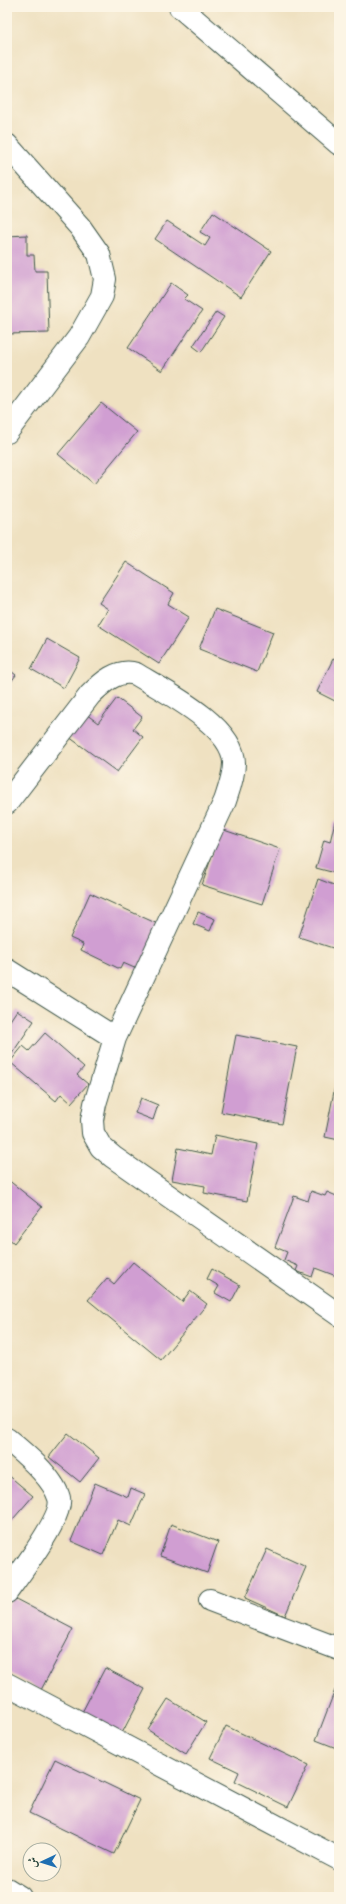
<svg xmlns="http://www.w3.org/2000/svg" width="346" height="1904" viewBox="0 0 346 1904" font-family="'IM FELL English',Amiri,serif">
<rect width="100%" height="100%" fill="#fcf5e5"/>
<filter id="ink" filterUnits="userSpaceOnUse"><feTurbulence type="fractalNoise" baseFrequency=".025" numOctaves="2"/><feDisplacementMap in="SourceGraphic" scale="8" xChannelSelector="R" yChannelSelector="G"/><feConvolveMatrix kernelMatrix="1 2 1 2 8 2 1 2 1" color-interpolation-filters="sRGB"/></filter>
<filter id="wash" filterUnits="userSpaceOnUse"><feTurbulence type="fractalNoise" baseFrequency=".012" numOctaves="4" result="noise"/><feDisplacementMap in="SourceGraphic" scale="16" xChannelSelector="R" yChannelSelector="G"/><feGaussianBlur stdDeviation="0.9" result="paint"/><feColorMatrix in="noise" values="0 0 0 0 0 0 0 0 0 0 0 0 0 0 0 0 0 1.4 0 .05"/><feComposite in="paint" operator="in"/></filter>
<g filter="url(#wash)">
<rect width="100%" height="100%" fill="#efe1c1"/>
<g id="blocks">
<path fill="#d09ed2" d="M213,212L271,251L241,297L155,239L167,221L205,246L210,238L200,232Z
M27,235V255H34L35,271H47L49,333L7,334V236Z
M171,283L188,295L184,299L202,311L162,371L128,348Z
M216,312L224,317L201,352L193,346Z
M101,403L137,432L94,484L58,454Z
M126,562L174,593L168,604L189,617L159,664L98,625L108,609L99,603Z
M215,609L273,632L257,672L199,649Z
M47,639L80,658L64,688L31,669Z
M333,659L339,662V703L317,692Z
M7,668L16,675L7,687Z
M117,698L142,717L133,729L143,737L117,772L69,737L86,714L98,723Z
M335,821L339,822V874L316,868L324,840L330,842Z
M221,829L280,849L262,904L202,885Z
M318,879L339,887V950L299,937Z
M90,893L160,925L139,970L123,963L120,969L81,950L83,944L70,938Z
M198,912L215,919L210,931L193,924Z
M17,1010L34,1021L9,1058L7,1057V1025Z
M45,1033L84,1067L77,1075L88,1084L71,1103L61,1094L56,1101L10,1062L23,1046L29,1051Z
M236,1035L297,1047L282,1124L221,1112Z
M338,1071H339V1140L325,1137Z
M141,1098L158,1105L153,1120L135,1113Z
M215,1135L258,1144L247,1201L204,1193L205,1186L172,1180L178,1148L211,1155Z
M7,1179L42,1207L14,1243L7,1237Z
M311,1191L325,1196L327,1192L339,1197V1277L315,1268L312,1277L296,1271L298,1266L284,1260L287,1252L275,1247L294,1196L308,1201Z
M133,1262L182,1302L190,1291L207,1304L161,1360L88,1300L107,1278L114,1284Z
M212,1269L240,1285L231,1302L215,1293L219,1286L207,1279Z
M68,1433L99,1458L80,1482L49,1457Z
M7,1474L33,1496L7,1526Z
M95,1483L128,1497L131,1488L145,1494L131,1526L118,1520L103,1555L71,1541Z
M171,1524L218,1542L207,1573L160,1556Z
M267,1549L306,1567L285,1616L245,1598Z
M12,1597L73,1629L41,1690L7,1672V1608Z
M105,1668L145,1689L118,1741L78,1720Z
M335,1690L339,1692V1749L316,1740Z
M168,1699L206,1722L186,1754L148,1730Z
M226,1726L308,1765L288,1807L235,1781L239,1772L210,1758Z
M55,1759L140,1800L114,1854L29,1813Z"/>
</g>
</g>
<g filter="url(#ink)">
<use href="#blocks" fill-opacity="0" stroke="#3e5649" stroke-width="1"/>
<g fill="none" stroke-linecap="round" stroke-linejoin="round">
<defs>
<path id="minor" d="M180,7L339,144
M7,145L80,227L99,254L105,279L102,296L79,337L7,432
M7,803L90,695C102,683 118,668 136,674C164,691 234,726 234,763C234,776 229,789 225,801L115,1038L95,1104L92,1120L93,1133L101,1147L113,1157L339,1315
M7,970L115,1038
M7,1439C23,1452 53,1477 59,1498C64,1516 19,1575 7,1592
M210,1600L339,1649
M7,1684L339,1859
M7,1889L20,1897"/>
</defs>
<use href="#minor" stroke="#3e5649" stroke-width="24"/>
<use href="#minor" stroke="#fff" stroke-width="22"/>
</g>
</g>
<rect width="346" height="1904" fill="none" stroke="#fcf5e5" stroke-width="24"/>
<g transform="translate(42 1862) rotate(266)"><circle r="19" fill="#fcf5e5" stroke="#a4ab9e"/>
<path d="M0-3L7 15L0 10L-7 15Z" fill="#1f6fb2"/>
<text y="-6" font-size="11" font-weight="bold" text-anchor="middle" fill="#1f3d34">ش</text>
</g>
</svg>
